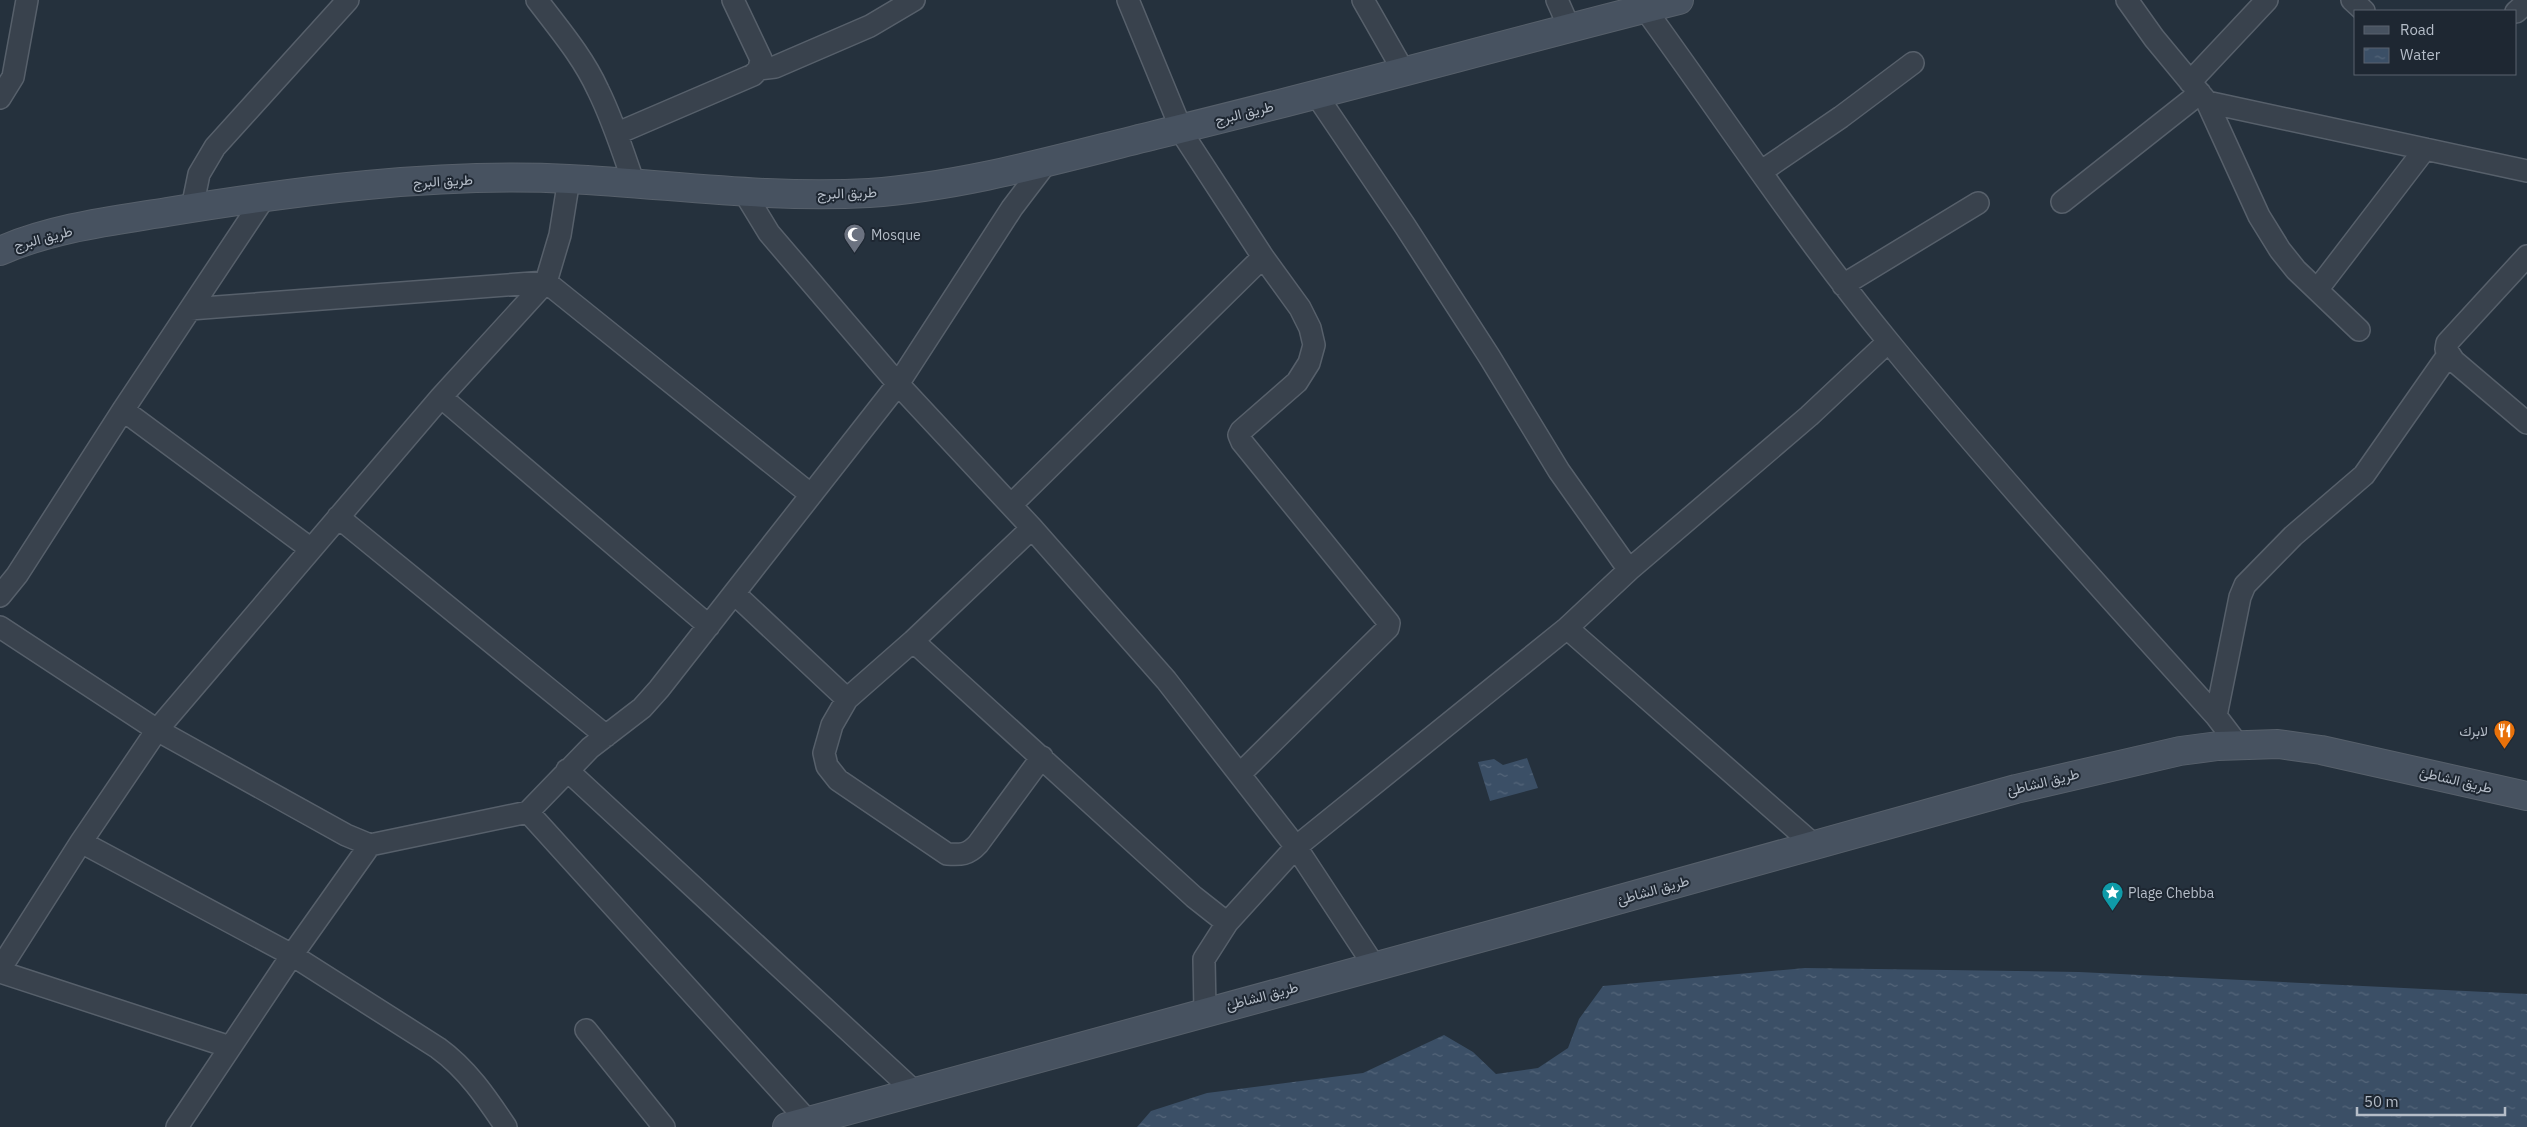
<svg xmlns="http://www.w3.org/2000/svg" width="2527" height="1127" viewBox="0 0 2527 1127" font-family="'IBM Plex Sans',Vazirmatn,sans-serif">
<defs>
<pattern id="water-ripples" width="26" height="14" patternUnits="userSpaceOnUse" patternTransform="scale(1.25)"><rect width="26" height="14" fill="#3b4f66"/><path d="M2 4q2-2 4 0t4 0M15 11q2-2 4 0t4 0" fill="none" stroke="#55667a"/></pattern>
</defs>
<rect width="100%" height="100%" fill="#25313d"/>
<path fill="url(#water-ripples)" d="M1527,758L1538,788L1490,801L1478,762L1494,759L1503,765Z
M1805,968L2079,972L2527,994V1127H1137L1151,1111L1207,1093L1363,1073L1444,1035L1473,1052L1496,1074L1538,1068L1568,1048L1579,1019L1603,986Z"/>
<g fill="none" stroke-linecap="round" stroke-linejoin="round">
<defs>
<path id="street" d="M537,0C559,29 583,57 598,90C613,120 623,152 634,184
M1128,0L1184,136L1263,257L1300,308L1310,328L1314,345L1309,363L1297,382L1241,431L1239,435L1242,442L1389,623L1388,628L1240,774
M1363,0L1404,72
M1557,0L1569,27
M2127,0L2154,38L2207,102L2259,216L2280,250L2296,270L2359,330
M2352,0L2364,11
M1645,9C1725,119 1801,235 1888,341C1993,470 2105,593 2216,716L2238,745
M2516,12L2527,2
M759,69L775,67L870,26L914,0
M2190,82L2267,0
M1317,96L1405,226L1489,356L1559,471L1629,570
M0,98L13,77L27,0
M2207,102L2527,171
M618,133L753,75L759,69L761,59L733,0
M1762,171L1841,117L1913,63
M744,192L769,233L898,384L1032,528L1166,680L1296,847L1375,967
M2062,202L2200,93
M192,208L199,174L215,147L348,0
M2527,256L2447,343L2446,349L2454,361L2527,423
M1843,285L1978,203
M2317,290L2425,149
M190,309L546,282L810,494
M441,397L709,626
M123,410L311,549
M1011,505L1263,257
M338,517L606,736
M1032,528L913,641L847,699L832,725L824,753L827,766L838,780L947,854C961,855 968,855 978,844L1042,757
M735,594L847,699
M0,596L17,575L123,410L264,198
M0,627L157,730L346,835L370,845L528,812L590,748L642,708L659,689L898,384L1012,208L1047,162
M1567,628L1814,845
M913,641L1194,897L1227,923
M2216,716L2240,597L2245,585L2293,536L2364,475L2448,355
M567,770L915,1092
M528,812L808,1121
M81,842L292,955L438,1048C467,1069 486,1097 506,1127
M0,969L81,842L157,730L441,397L546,282L560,235L569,179
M0,972L230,1047
M1205,1011L1204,959L1227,923L1296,847L1567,628L1629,570L1809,416L1888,342
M586,1030L664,1127
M177,1127L292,955L370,845"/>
<path id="secondary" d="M0,251C52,228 111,221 167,212C296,191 438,172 569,179C669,184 768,199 869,193C967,186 1061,158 1155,135C1330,93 1504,44 1679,0
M787,1127L1520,927L2016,789L2180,751L2218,746L2278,744L2321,750L2527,796"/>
</defs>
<use href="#street" stroke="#57606b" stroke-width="24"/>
<use href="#secondary" stroke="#57606b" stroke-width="30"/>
<use href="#street" stroke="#39424d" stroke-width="21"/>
<use href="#secondary" stroke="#475260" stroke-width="28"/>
</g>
<defs>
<symbol id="mosque-pin" viewBox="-11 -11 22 30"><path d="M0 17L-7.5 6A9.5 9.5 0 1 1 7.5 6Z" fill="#6b7280" stroke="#1e2732"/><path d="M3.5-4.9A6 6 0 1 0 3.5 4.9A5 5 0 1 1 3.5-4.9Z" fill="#fff"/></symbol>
<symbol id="restaurant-pin" viewBox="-11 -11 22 30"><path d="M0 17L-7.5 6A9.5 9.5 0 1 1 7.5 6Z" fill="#e8710a" stroke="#1e2732"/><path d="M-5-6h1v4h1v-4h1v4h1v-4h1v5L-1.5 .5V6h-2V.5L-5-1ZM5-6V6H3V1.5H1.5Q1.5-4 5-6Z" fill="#fff"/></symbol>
<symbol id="sight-pin" viewBox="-11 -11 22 30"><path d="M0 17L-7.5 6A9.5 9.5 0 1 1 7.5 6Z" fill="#0f9aa8" stroke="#1e2732"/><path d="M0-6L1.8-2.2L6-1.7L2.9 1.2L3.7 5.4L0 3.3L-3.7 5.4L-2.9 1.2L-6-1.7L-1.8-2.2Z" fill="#fff"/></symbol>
</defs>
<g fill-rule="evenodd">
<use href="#mosque-pin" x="842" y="222" width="25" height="34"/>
<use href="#restaurant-pin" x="2492" y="718" width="25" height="34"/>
<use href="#sight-pin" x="2100" y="880" width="25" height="34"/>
</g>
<g text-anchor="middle" stroke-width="4" stroke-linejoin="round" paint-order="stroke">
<g font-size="14" fill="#b5bdc8" stroke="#1e2732">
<text transform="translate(1244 113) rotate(-14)" y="5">طريق البرج</text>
<text transform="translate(443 181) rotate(-3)" y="5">طريق البرج</text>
<text transform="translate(847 193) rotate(-2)" y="5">طريق البرج</text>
<text transform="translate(43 238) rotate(-15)" y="5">طريق البرج</text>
<text transform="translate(2456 780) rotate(13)" y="5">طريق الشاطئ</text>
<text transform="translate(2043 782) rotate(-14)" y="5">طريق الشاطئ</text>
<text transform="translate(1653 890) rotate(-16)" y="5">طريق الشاطئ</text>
<text transform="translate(1262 996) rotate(-15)" y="5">طريق الشاطئ</text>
</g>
<g font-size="14" fill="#b5bdc8" stroke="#1e2732" text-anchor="start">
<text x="871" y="240">Mosque</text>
<text x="2488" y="736" text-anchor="end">لابرك</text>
<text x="2128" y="898">Plage Chebba</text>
</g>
</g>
<rect x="2354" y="10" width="162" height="65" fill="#1e2732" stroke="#5a636e"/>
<rect x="2364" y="26" width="25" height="8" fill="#475260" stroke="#5a636e"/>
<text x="2400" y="35" font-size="15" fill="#b5bdc8">Road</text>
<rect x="2364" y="48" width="25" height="15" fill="url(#water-ripples)" stroke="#5a636e"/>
<text x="2400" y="60" font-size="15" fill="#b5bdc8">Water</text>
<path d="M2357 1107v8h148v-8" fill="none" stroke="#b5bdc8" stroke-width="2.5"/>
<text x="2364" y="1107" font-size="15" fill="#b5bdc8" stroke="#1e2732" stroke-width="4" paint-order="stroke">50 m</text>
</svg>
